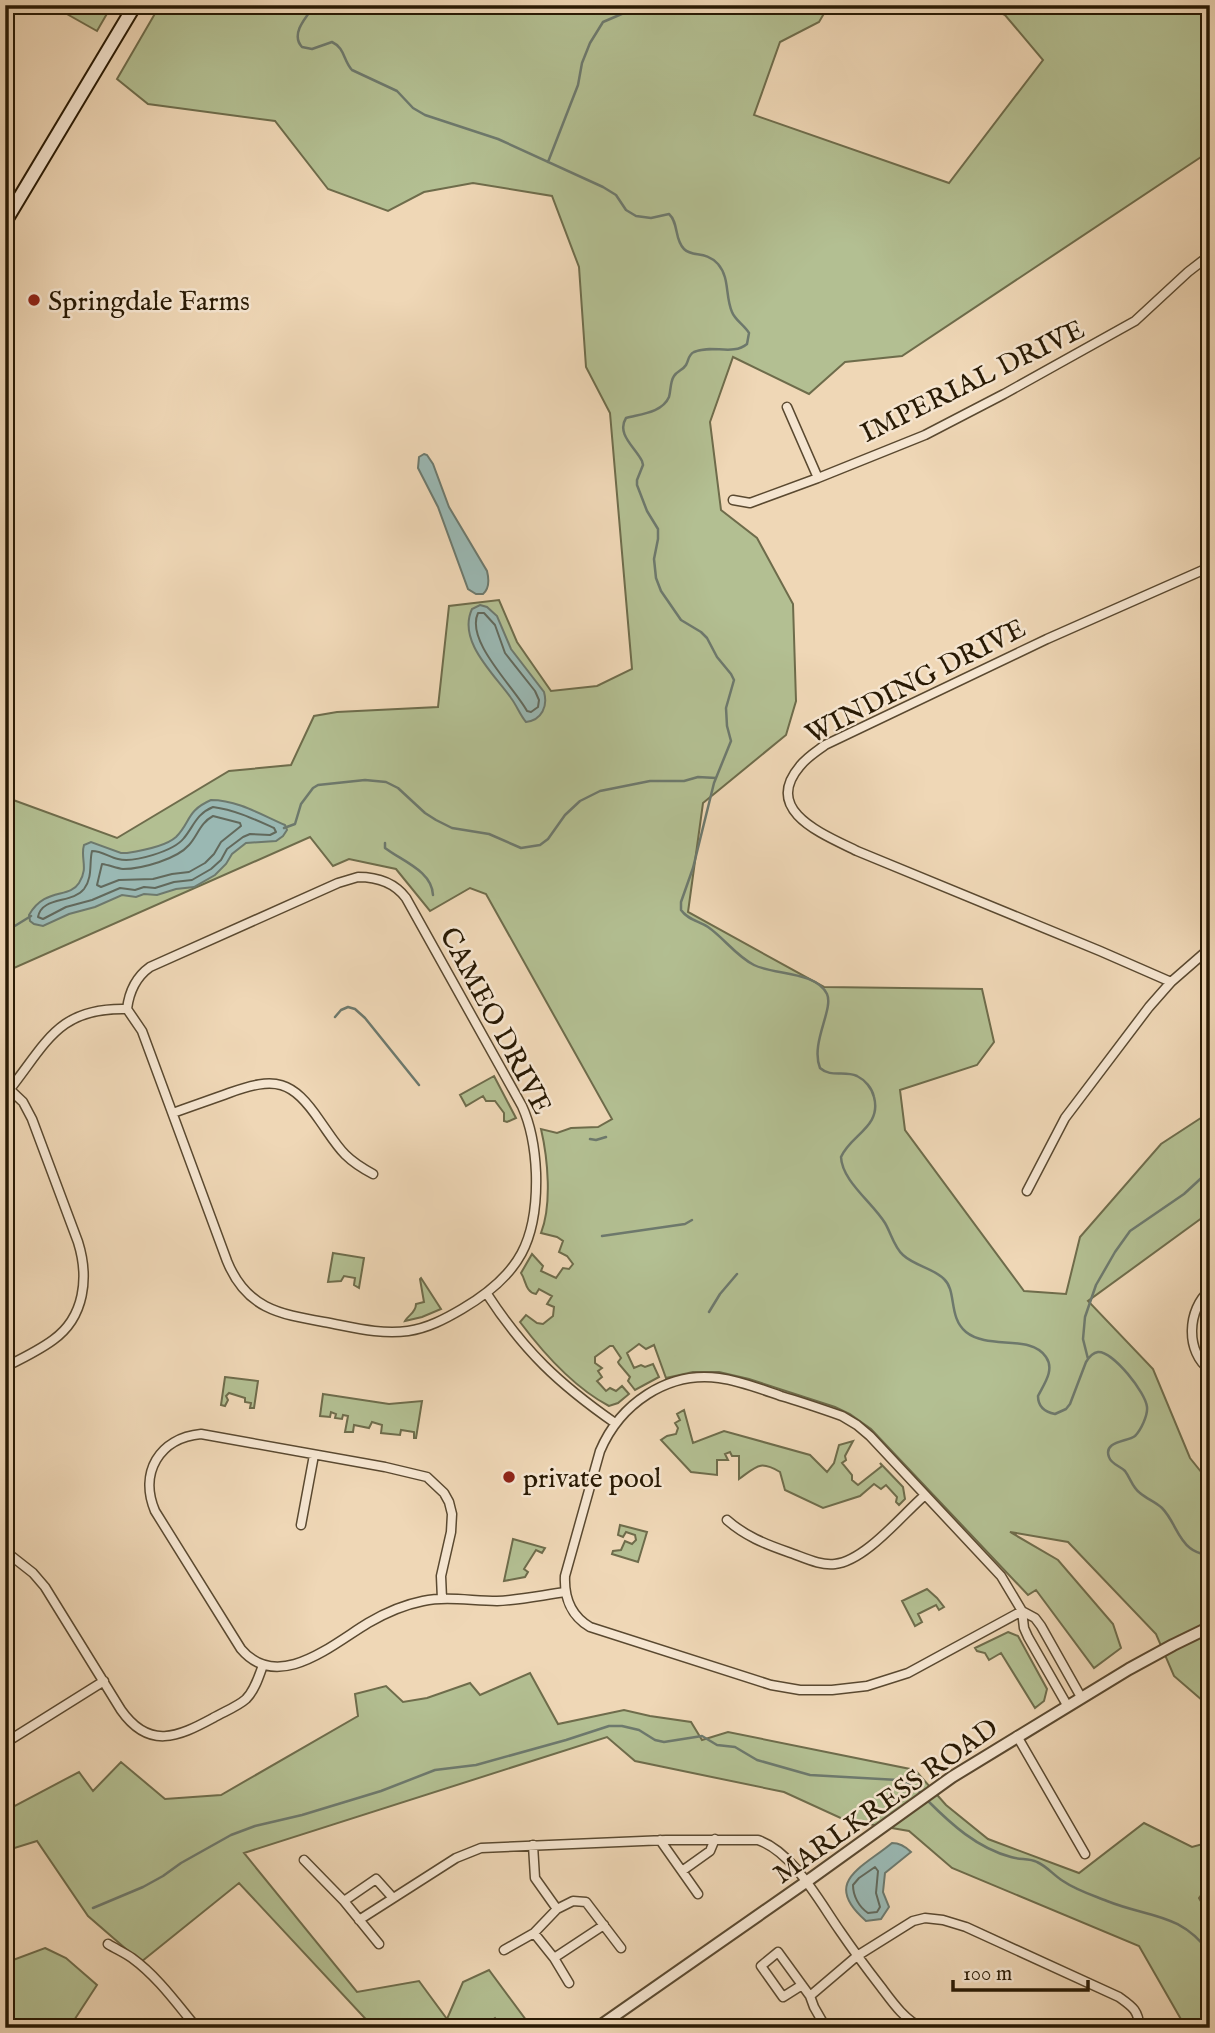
<svg xmlns="http://www.w3.org/2000/svg" width="1215" height="2033" viewBox="0 0 1215 2033" font-family="'IM FELL English',serif">
<rect width="100%" height="100%" fill="#efd7b6"/>
<filter id="stains"><feTurbulence type="fractalNoise" baseFrequency=".00286" numOctaves="4"/><feColorMatrix values="0 0 0 0 .2 0 0 0 0 .09 0 0 0 0 .02 0 0 0 .5 -.17"/></filter>
<radialGradient id="worn" r=".72"><stop offset=".6" stop-color="#630" stop-opacity="0"/><stop offset="1" stop-color="#630" stop-opacity=".3"/></radialGradient>
<path fill="#b3bf92" stroke="#6e6c4b" stroke-width="2" d="M51,5H112L97,31Z
M160,5H829L819,22L780,42L754,115L949,183L1043,60L1005,15L985,5H1210V151L902,356L845,362L809,394L733,357L710,422L721,510L757,538L793,604L796,701L786,735L703,803L688,912L824,987L982,989L994,1042L977,1065L900,1090L905,1130L1024,1291L1066,1294L1080,1237L1161,1144L1210,1112V1212L1088,1301L1153,1369L1190,1458L1210,1483V1707L1174,1676L1156,1634L1068,1542L1010,1532L1058,1560L1113,1624L1121,1648L1094,1668L1036,1590L1028,1595L871,1429L850,1414L835,1407L749,1379L719,1372H693L666,1378L654,1345L646,1349L639,1344L627,1353L634,1368L641,1365L645,1367L653,1364L659,1377L635,1390L628,1381L630,1377L619,1364L618,1362L621,1358L613,1346H610L595,1357V1363L602,1368L598,1371L602,1377L597,1381L606,1391L610,1388L616,1391L622,1386L629,1394L618,1403L609,1406C573,1387 544,1354 520,1322L526,1315L537,1323L543,1324L553,1316L554,1307L547,1304L552,1296L539,1289L536,1294C525,1292 526,1280 521,1273L532,1254L543,1266L541,1271L556,1278L563,1268L569,1269L573,1264L567,1256L559,1252L563,1241L557,1237L541,1233C552,1205 548,1159 541,1129L557,1133L571,1128L598,1127L612,1119L486,894L470,888L430,911L396,869L349,859L333,866L310,837L5,972V797L117,838L229,771L291,765L314,716L337,712L438,707L449,606L499,600L517,642L551,691L597,686L632,669L610,413L586,367L579,267L552,196L473,183L424,192L388,211L328,189L275,121L148,104L117,79Z
M494,1076L516,1118L507,1122L504,1121V1113L495,1101H486L483,1096L466,1106L460,1095Z
M333,1253L364,1258L359,1288L354,1285L355,1278L344,1276L341,1281L328,1282Z
M421,1278L441,1309L422,1317L405,1321C408,1315 416,1313 416,1304L424,1302L420,1279Z
M225,1377L258,1381L254,1408H250L251,1403L245,1402V1398L229,1393L226,1396L228,1400L225,1406L221,1405Z
M323,1394L389,1404L422,1401L416,1438H414V1432L401,1430L400,1435L381,1433L382,1425L372,1422L369,1428L354,1425L353,1432H345L348,1416L343,1415L342,1419L335,1418L336,1414L331,1412L330,1417L320,1416Z
M684,1410L693,1443L724,1431L810,1455L827,1472L834,1463L839,1445L853,1441L845,1456L846,1460L842,1463L852,1475V1480L858,1485L882,1466L880,1463L903,1487L905,1499L899,1505L896,1502L897,1497L886,1485L881,1489L874,1484L860,1496L823,1508L785,1490L780,1472C760,1460 757,1466 739,1479V1456H732L730,1452L725,1454L728,1460H717V1475L691,1472L661,1440L667,1436L676,1434L678,1428L675,1423L680,1420L677,1414Z
M620,1525L647,1532L638,1562L612,1554L613,1551L621,1550L625,1541L632,1544L636,1540L635,1535L626,1532L623,1537L618,1535Z
M513,1539L545,1548L542,1553L536,1550L524,1569L528,1572L525,1577L504,1581Z
M927,1589L937,1598L944,1607L939,1610L936,1605L918,1614L922,1622L915,1626L902,1601Z
M1008,1632L1018,1636L1047,1689L1044,1701L1035,1708L1001,1653L989,1660L985,1653L977,1651L975,1648Z
M530,1673L558,1724L624,1710L650,1716L691,1722L702,1740L728,1732L915,1770L946,1805L988,1839L1079,1873L1144,1823L1192,1847L1210,1842V1883L1199,1898L1210,1917V2028H1186L1139,1946L952,1868L909,1831L845,1820L784,1792L635,1761L607,1737L244,1853L357,1992L419,1981L447,2019L463,1982L489,1970L532,2028H503L495,2018L481,2028H374L239,1883L141,1962L88,1916L37,1841L5,1851V1811L79,1772L93,1791L121,1762L165,1799L221,1795L358,1716L355,1694L386,1686L403,1702L427,1698L470,1683L480,1695Z
M45,1948L66,1958L97,1985L69,2028H5V1963Z"/>
<path fill="#9ab8b3" stroke="#6d796d" stroke-width="2" d="M424,454L427,455L433,464L449,507L487,571C489,579 490,588 483,594H476L468,589L438,507L418,468L419,457Z
M480,605L487,607L497,616L511,649L544,692C548,706 542,720 526,722C520,715 517,706 511,698C494,674 457,641 472,609Z
M211,800C237,800 262,815 285,825L287,830L283,836L276,841L246,843L232,854L226,864L215,875L194,887L176,889L157,895L144,894L136,897L122,895L95,907L69,914L43,926L34,924L30,921L29,915C45,887 69,899 79,883C89,868 80,858 84,845L91,842L121,853H127C140,851 166,846 176,837C191,822 186,811 211,800Z
M892,1843C900,1843 905,1846 911,1852L885,1873L883,1892L889,1907L881,1919L866,1921C821,1882 862,1868 892,1843Z"/>
<g fill="none" stroke-linecap="round" stroke-linejoin="round">
<path stroke="#62695c" stroke-width="2" d="M478,613H484L495,625L505,653L535,691L539,700L538,707L531,712L527,711C514,687 465,641 478,613Z
M213,807C235,810 254,819 274,828L276,832L270,835L250,834L243,837L227,849L221,860L211,869L192,880L174,882L155,888L144,887L135,890L120,888L92,900L66,907L43,919L38,917C42,896 72,904 84,889C93,877 89,863 92,851C102,851 109,857 118,859C134,863 174,851 184,838C194,826 196,814 213,807Z
M213,816L240,823L241,826L221,842L214,854L205,863L189,872L172,874L153,879L119,880L101,887L97,885L102,864C109,865 116,868 123,869C142,869 177,859 189,845C198,835 200,823 213,816Z
M875,1867L878,1871L876,1893L880,1907L877,1912L868,1913C859,1907 853,1896 853,1885L859,1878Z"/>
<path stroke="#6d796d" stroke-width="2.5" d="M315,5C306,17 290,34 302,47L312,49L332,42C345,48 343,60 352,70L397,91L413,108L425,115L498,139L603,187L616,195L626,210L636,216L651,218L669,214C679,223 674,239 684,249C693,258 705,250 718,264C730,278 725,296 732,312C735,320 744,325 749,333L747,344C733,356 711,344 694,352C688,355 689,360 686,365C683,370 677,371 674,376C670,382 671,390 669,397C662,413 640,414 626,418C616,434 635,447 642,461L643,465L637,480V485L647,511L658,529V539L654,559L656,578L661,591L681,620L701,632L707,638L717,657L731,674L734,680L726,708L727,726L731,741L714,783L693,868L681,902V910C688,920 699,921 708,927C724,938 736,956 754,965C773,975 816,971 827,994C834,1009 810,1043 820,1068C831,1078 844,1070 857,1076C865,1080 872,1088 874,1097C882,1127 850,1135 841,1157C842,1181 872,1202 885,1223C891,1233 894,1247 903,1255C915,1266 933,1268 944,1279C957,1291 948,1317 966,1332C988,1350 1031,1334 1046,1357C1055,1370 1044,1384 1038,1396C1038,1407 1045,1412 1055,1414L1066,1409L1070,1404L1086,1362C1089,1357 1092,1353 1098,1352C1113,1351 1146,1393 1147,1407C1148,1415 1141,1430 1135,1436C1127,1442 1103,1441 1109,1457C1111,1464 1120,1466 1125,1471C1131,1479 1132,1487 1140,1493C1147,1499 1156,1502 1162,1508C1174,1520 1177,1538 1190,1548C1196,1553 1202,1554 1210,1556
M548,162L578,85L582,63L590,43L603,22L624,13L633,5
M284,828L295,824L301,804L313,788L318,785L365,780L386,782L398,788L425,813L436,820L452,828L489,834L521,848L540,845L548,839L565,815L580,801L600,791L650,781H684L698,777L716,778
M385,843V848C402,861 432,871 433,895
M5,932L31,916
M335,1017L341,1010L348,1007L355,1009L365,1018L419,1085
M590,1139L596,1140L606,1137
M602,1236L685,1224L692,1220
M709,1312L720,1294L737,1274
M1088,1359L1083,1339L1085,1317L1096,1285L1115,1252L1130,1231L1184,1194L1210,1170
M927,1800C951,1824 977,1848 1011,1857C1020,1860 1029,1858 1037,1862C1048,1867 1053,1875 1063,1881C1076,1890 1092,1895 1107,1901C1149,1918 1180,1912 1210,1953
M93,1908L143,1887L163,1876L181,1863L231,1835L255,1826L302,1815L381,1791L435,1770L476,1765L566,1740L609,1726H622L639,1730L655,1740L664,1742L702,1736L717,1745L735,1747L757,1760L810,1775L898,1780L911,1784L923,1795"/>
<defs>
<path id="minor" d="M787,407L818,478
M733,500L750,503L818,478L925,435L1004,394L1135,321L1188,272L1210,255
M358,877C377,877 394,882 406,898L522,1106C532,1128 535,1149 536,1173C538,1240 520,1275 462,1309C445,1319 428,1328 408,1331C380,1335 352,1327 324,1322C278,1314 246,1308 227,1261L142,1031L127,1009C129,993 136,977 150,967L338,883Z
M1171,982L1100,951L857,851C823,834 762,811 800,766C807,757 817,751 825,745L1047,639L1210,567
M5,1085L23,1102L32,1119L78,1242C89,1277 85,1317 53,1340C38,1351 21,1359 5,1367
M10,1089C47,1042 59,1007 127,1009
M173,1113C192,1106 210,1100 229,1093C276,1076 292,1080 320,1121C339,1148 343,1158 373,1174
M1027,1191L1065,1118L1149,1007L1171,982L1210,948
M1210,1290C1187,1309 1185,1352 1210,1370
M487,1294C524,1351 559,1384 615,1423
M727,1520C745,1536 765,1544 788,1552C803,1557 820,1566 835,1564C865,1561 902,1515 924,1496
M301,1525L314,1455
M5,1551L33,1573L45,1587L121,1710C149,1750 178,1737 213,1718C223,1712 237,1707 246,1699C255,1690 259,1676 263,1665
M442,1599L441,1576L451,1532L452,1514L449,1502L444,1493L427,1477L385,1467L201,1434C159,1438 139,1473 155,1511L241,1649C278,1693 333,1644 368,1623C385,1613 403,1605 423,1601C447,1596 472,1601 497,1601C520,1600 543,1595 566,1592
M1022,1611L908,1673L867,1686L832,1690H800L771,1685L590,1627C571,1616 564,1597 565,1576L600,1451C620,1404 667,1371 719,1378C741,1381 761,1389 781,1396C802,1402 822,1409 842,1416L857,1425L870,1436L1001,1576L1022,1611L1024,1628L1028,1637L1067,1705
M1022,1611L1035,1618L1041,1626L1081,1697
M1017,1736L1085,1854
M5,1743L104,1681
M660,1840L698,1894
M533,1845L535,1878L557,1909L573,1901L586,1902L621,1948
M304,1860L344,1901L379,1944
M682,1871L710,1851L715,1839
M344,1901L376,1879L393,1898
M359,1920L456,1858L481,1848L666,1840H758C793,1852 819,1901 840,1931C853,1950 867,1969 881,1987C893,2003 904,2019 922,2028
M534,1933L557,1909
M108,1944C116,1949 125,1953 132,1958C158,1977 177,2004 197,2028
M504,1950L534,1933L554,1958
M569,1983L554,1958L604,1925
M802,1985L783,1997L761,1966L778,1952L810,1996
M826,2028L814,2007L810,1996L857,1956L913,1921L925,1918L943,1920L966,1927L1119,1997C1133,2007 1138,2010 1140,2028"/>
<path id="tertiary" d="M597,2028L806,1882L952,1777L1129,1669L1173,1645L1210,1627"/>
<path id="secondary" d="M5,222L135,5"/>
</defs>
<use href="#minor" stroke="#5a4930" stroke-width="11"/>
<use href="#tertiary" stroke="#5a4930" stroke-width="14"/>
<use href="#secondary" stroke="#291a04" stroke-width="16"/>
<use href="#minor" stroke="#f5e5d0" stroke-width="8"/>
<use href="#tertiary" stroke="#f5e5d0" stroke-width="10"/>
<use href="#secondary" stroke="#f5e5d0" stroke-width="12"/>
</g>
<g fill="#8f2418" stroke="#f5e5d0" stroke-width="2.5">
<circle cx="34" cy="300" r="7"/>
<circle cx="509" cy="1477" r="7"/>
</g>
<g text-anchor="middle" stroke-width="5" stroke-linejoin="round" paint-order="stroke">
<g font-size="28" fill="#291a04" stroke="#f5e5d0" text-anchor="start">
<text x="48" y="310">Springdale Farms</text>
<text x="523" y="1487">private pool</text>
</g>
<g font-size="28" fill="#291a04" stroke="#f5e5d0">
<text transform="translate(972 380) rotate(-26)" y="10">IMPERIAL DRIVE</text>
<text transform="translate(915 680) rotate(-27)" y="10">WINDING DRIVE</text>
<text transform="translate(497 1020) rotate(62)" y="10">CAMEO DRIVE</text>
<text transform="translate(885 1800) rotate(-35)" y="10">MARLKRESS ROAD</text>
</g>
</g>
<rect width="1215" height="2033" fill="none" stroke="#efd7b6" stroke-width="28"/>
<rect x="7" y="7" width="1201" height="2019" fill="none" stroke="#291a04" stroke-width="3.5"/>
<rect x="14" y="14" width="1187" height="2005" fill="none" stroke="#291a04" stroke-width="2"/>
<path d="M953 1980v10h135v-10" fill="none" stroke="#291a04" stroke-width="3.5"/>
<text x="963" y="1980" font-size="21" fill="#291a04" stroke="#f5e5d0" stroke-width="5" paint-order="stroke">100 m</text>
<rect width="100%" height="100%" filter="url(#stains)"/>
<rect width="100%" height="100%" fill="url(#worn)"/>
</svg>
